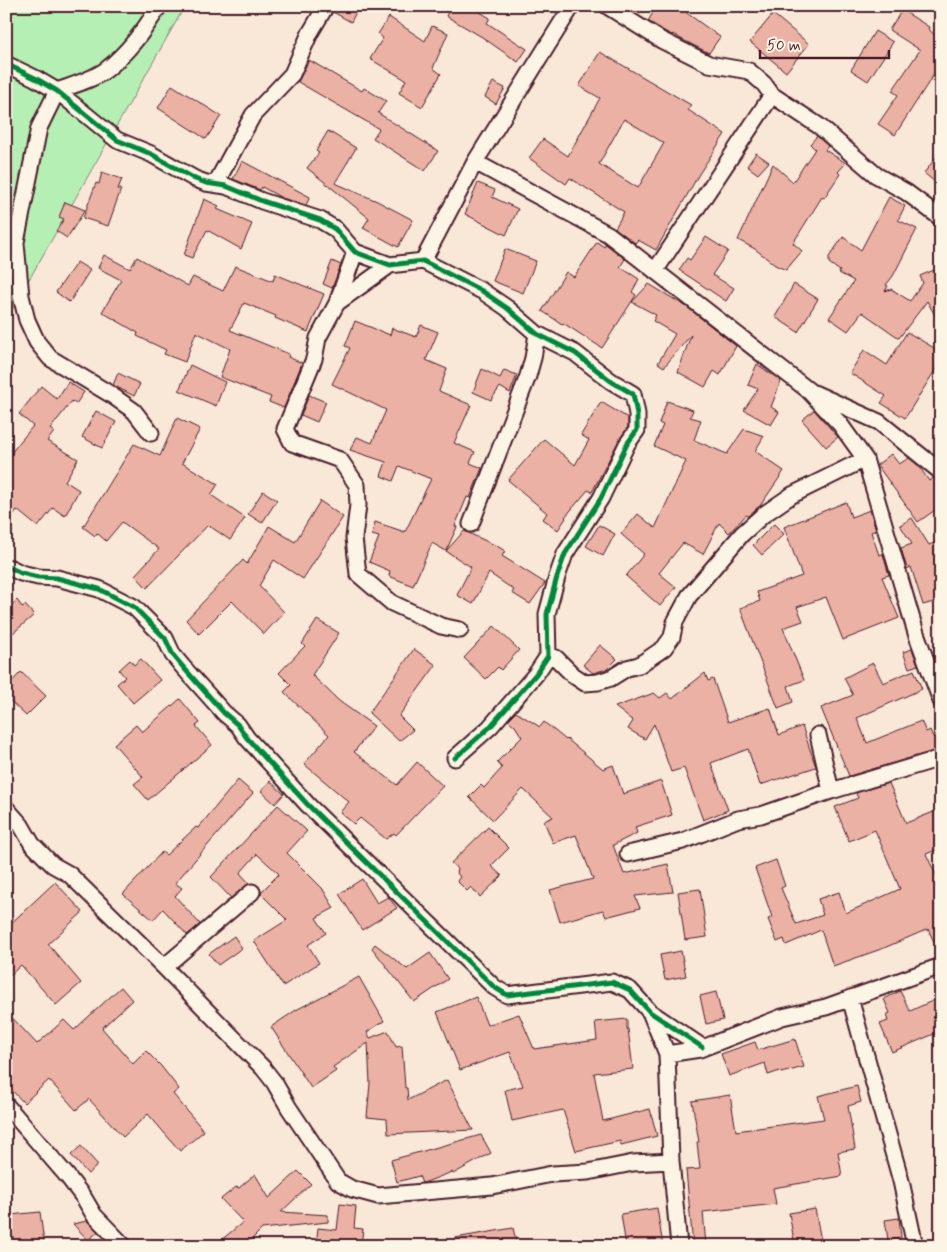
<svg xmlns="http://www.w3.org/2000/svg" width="947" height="1252" viewBox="0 0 947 1252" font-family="Mynerve,sans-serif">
<rect width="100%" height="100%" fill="#f9e7d8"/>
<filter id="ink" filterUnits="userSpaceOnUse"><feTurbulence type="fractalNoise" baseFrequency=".02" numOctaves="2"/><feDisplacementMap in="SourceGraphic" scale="10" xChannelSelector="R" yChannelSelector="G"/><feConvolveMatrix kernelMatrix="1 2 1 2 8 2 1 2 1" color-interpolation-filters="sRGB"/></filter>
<g filter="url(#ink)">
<path fill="#b5efb4" stroke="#808770" d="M6,6H185L6,320Z"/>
<path fill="#ebb1a5" stroke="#4a1f2b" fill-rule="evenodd" d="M335,6H359L351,22L333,12Z
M451,6H470L490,18L487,23L527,49L518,62L482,37L446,16Z
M657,6H677L720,37L709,53L683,40L673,34L672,35L666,32L648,21Z
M902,10L929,27L928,29L941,40V63L895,135L878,124L898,95L892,91L920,50L889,30Z
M773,14L809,44L786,72L750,42Z
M389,17L425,41L432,26L448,33L433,68L441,74L422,107L399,93L406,80L370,59L383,38L378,34Z
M875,31L893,42L868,81L851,70Z
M600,52L691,105L688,110L725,134L699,174L656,250L638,240L635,243L615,228L624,212L570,178L566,184L529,158L543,139L568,156L600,98L579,86ZM624,119L664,143L638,188L599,164Z
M309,60L362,91L364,88L386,101L378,113L438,151L425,171L373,138L379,129L298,82Z
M493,82L505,88L496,104L485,97Z
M172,85L221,116L206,139L158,108Z
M328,131L356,148L335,183L377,201L413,220L398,247L363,228L369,218L307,168L319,153L316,151Z
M817,136L828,146L825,150L846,163L838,172L840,174L824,198L822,197L793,243L802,251L786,270L775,265L755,249L738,240L773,164L793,182L815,149L810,144Z
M941,151V187L924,173Z
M756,153L769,162L758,174L747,166Z
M242,161L310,197L306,205L282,198L262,187L260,190L233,179Z
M102,172L122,179L118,189H121L108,226L83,218L96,183L99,184Z
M478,183L495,190L492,197L518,209L506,235L465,214Z
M889,197L905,206L898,220L917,229L893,276L886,285L888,286L885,291L891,289L910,301L923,283L920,276L934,270L941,287V326L927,301L899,338L862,312L848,331L829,318L854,281L839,273L840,271L829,263V257L843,237L861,250Z
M204,199L219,206L217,209L252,224L241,249L207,230L192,258L184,255Z
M65,202L85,210L67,238L56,231L64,219L59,217Z
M706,237L728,251L712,275L734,288L726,301L679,270L687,258L690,260Z
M597,242L604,247L606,244L625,259L620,267L639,279L632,292L636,295L602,348L563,323L562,324L542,311L566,272L574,277Z
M505,249L536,261L523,293L493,281Z
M104,255L130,269L137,257L188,286L193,277L223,291L235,266L273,281L275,274L324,294L308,332L275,318L276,316L244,303L230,330L289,354L288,357L302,363L284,408L269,402L271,397L220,377L230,349L196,332L185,362L164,354L166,350L137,336L138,333L102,312L121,280L98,268Z
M332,261L341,265L332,288L323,284Z
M77,262L90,270L71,300L69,302L56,292Z
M649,284L687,307L736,346L720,375L714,371L705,387L678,372L691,335L664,367L658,363L675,334L653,321L656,315L632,302Z
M794,284L818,299L798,332L775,317Z
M355,321L390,335L392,328L416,337L421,325L438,332L426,360L447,369L439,391L471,405L454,443L475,452L470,463L482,468L470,498L467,497L455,526L457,527L446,551L432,543L413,586L389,576L390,571L369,562L379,537L372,535L375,522L405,532L431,479L399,466L393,481L381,476L386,462L350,450L357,437L372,443L386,410L332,384L350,348L345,346Z
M907,332L941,352V361L905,418L881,403L886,396L850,373L864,350L887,365Z
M757,364L781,381L771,407L779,412L771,425L744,410L758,389L748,385Z
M190,365L225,382L216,406L179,390Z
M482,369L500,378L504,370L517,375L510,393L500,387L491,400L473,392Z
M118,373L140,384L134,396L113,385Z
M68,382L84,392L76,404L72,401L50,429L54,432L47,441L78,459L65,481L79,490L65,516L53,508L38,527L17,510L6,524V459L33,426L19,414L41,386L57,399Z
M309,395L326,402L317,422L301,415Z
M667,401L693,410L690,417L701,420L694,440L727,454L744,429L764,436L755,451L784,471L760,506L748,516L746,515L729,533L719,523L703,554L683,543L659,573L676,587L660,606L626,576L644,554L621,534L638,514L655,528L686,461L654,446L663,425L659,423Z
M601,402L628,418V427L619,440L592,492L588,490L565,517L566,518L558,530L543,519L547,513L508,480L544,439L575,465L589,440L581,435Z
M814,410L838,437L826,447L802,420Z
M96,411L116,422L102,448L82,437Z
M177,418L200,429L182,463L218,484L211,495L245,518L230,540L208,525L147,588L135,575L159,549L122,522L106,541L97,533L95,536L83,527L134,444L160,456Z
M891,454L899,464L909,458L919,466L929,481L933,478L941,481V506L918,522L877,465Z
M263,491L277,500L262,523L248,514Z
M320,501L343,517L303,579L274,560L259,586L284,612L264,634L232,601L199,634L186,620L243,560L247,564L269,526L295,542Z
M846,502L851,517L870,510L876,530L871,532L879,555L883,554L889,575L882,577L899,618L843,640L826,597L797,607L803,621L783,628L804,680L788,686L793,702L778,708L740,608L760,601L757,592L802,576L784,527Z
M912,518L929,545L941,540V600L923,605L911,567L907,569L901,548L912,544L900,525Z
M774,524L784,534L762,555L753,545Z
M599,525L615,534L603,556L586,546Z
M464,531L497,546L505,551L502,556L545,583L530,604L512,593L514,590L489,573L473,604L457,595L471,567L446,551Z
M17,600L22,607L25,605L34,615L6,639V610Z
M317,620L339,633L312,675L339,701L374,726L354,752L397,785L417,762L443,786L396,835L394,833L386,839L360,818L354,824L340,812L349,802L304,764L329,735L284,692L291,685L279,673L305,646L302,644Z
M494,626L519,650L501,670L498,667L486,679L464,658Z
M600,645L617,659L607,669L593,673L583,665Z
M414,649L436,665L399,716L413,730L399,741L369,713Z
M912,649L918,665L909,668L903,652Z
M141,659L160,680L133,703L117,684L125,677L119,670L130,660L134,665Z
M873,663L883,683L914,670L922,689L857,718L867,743L921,721L926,732L930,730L933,737L938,735L941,743V749L849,776L821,708L853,695L844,678Z
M21,672L46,696L26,716L6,697V688Z
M705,673L708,681L713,679L728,722L770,708L779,735L802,726L816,767L760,785L748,749L711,763L728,810L703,820L684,768L671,772L654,724L645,739L628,729L633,721L615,707L654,693L660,698L667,693L672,699Z
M180,699L200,723L196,726L212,745L148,800L134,784L143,777L114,744L136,725L142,732Z
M516,712L540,727L544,722L566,740L567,739L603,769L613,765L623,794L661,781L672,815L635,827L637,833L613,845L624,874L668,864L673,892L635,896L640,908L606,917L603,910L560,922L550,890L593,879L576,835L553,843L544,821L553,817L523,789L493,820L469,797L481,785L484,788L502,768L497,762L522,737L515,726L508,720Z
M238,780L253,793L175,883L182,888L175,896L200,924L187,935L163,909L153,920L123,894L162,852L166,855L196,827L198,828Z
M270,781L284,794L275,804L261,791Z
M889,783L906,823L941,809V848L926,854L941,885V957L928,929L884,948L833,966L821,930L786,945L784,939L777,942L768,919L772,917L755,868L776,860L785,886L781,888L796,924L823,915L818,899L839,892L846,913L900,889L875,830L849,841L835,807L858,798L856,793Z
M278,805L307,831L287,853L322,888L334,908L316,918L326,933L308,945L319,963L283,986L254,941L287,920L261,894V892L279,874L257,854L240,873L249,883L231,898L211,877Z
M488,827L509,848L491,866L502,876L480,897L471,887L467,891L457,881L460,877L457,873L458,869L451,863Z
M362,879L377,903L388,897L397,908L362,930L339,894Z
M55,882L83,912L48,944L81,983L56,1005L21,965L6,979V928Z
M700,889L707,937L685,940L678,892Z
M234,936L242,948L218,965L209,954Z
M375,944L407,969L430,953L448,979L414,1002L372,948Z
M681,951L686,976L665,980L660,955Z
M359,977L384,1021L367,1032L370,1038L388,1031L396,1047L402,1046L405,1088H407L408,1100L447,1080L473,1130L388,1134L387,1119L367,1117L370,1083L368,1043L333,1067L336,1071L311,1088L271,1027L296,1010Z
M121,987L132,1000L102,1028L133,1064L146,1051L161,1066L179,1089L173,1094L204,1131L180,1151L148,1114L123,1137L89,1099L76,1110L49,1080L24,1103L6,1084V1011L37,1044L64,1020L74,1030Z
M900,991L910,1011L941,997V1031L892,1052L880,1024L888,1021L886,1015L890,1013L884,999Z
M716,992L723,1020L706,1024L700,996Z
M476,997L487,1025L519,1014L534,1049L597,1040L595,1022L627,1019V1029H628L633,1069L594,1073L603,1121L650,1109L657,1136L621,1145L620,1141L576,1151L563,1110L512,1121L505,1090L523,1086L510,1052L460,1070L437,1012Z
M795,1039L804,1067L781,1073L780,1071L768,1075L765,1063L729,1076L721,1054L755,1042L758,1050Z
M857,1086L861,1102L848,1106L855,1149L838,1152L842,1176L773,1188L776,1204L703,1212L706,1245L693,1246L686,1170L700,1169L697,1142H699L692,1101L730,1095L736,1131L824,1119L818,1096Z
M481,1135L491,1153L453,1174L452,1172L426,1182L422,1183L419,1176L397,1182L391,1160Z
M81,1146L98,1165L88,1174L71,1155Z
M298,1171L311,1184L281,1212L328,1215V1222L262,1229L245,1246H214L243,1222L221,1199L236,1187L239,1188L255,1174L269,1198Z
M340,1204L356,1206L354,1228L363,1229L361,1246H316L318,1228L337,1230Z
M657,1208L663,1246H626L621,1214Z
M815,1209L822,1246H795L789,1213Z
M40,1212L44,1243L14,1246L10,1215Z
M899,1218L901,1238L888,1240L885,1220Z
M87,1221L98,1232L88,1240L73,1224Z
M513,1228L517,1246H456L455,1238Z"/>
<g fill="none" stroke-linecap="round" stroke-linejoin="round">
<defs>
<path id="street" d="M607,6L661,40L709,64L749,71L764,84L772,95L819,126L876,175L906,192L941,218
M6,64L35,78L57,91L117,140L151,154L195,179L206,183L226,186L262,201L320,220L335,229L355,252L390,265L423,261L482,291L507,308L537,334L575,353L611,381L633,394L637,414V430L627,444L601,498L565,554L557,577L547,614L548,656L536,674L490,727L455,758
M475,162L608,234L808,390L840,424L865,459L916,633L941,701
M216,183L253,115L292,74L310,33L326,6
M16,244L21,296L27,320L37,342L50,358L110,394L134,411L151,433
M355,252L337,303L318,338L314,359L285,429L292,443L340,460L357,485L358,505L354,538L358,574L392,603L441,626L460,630
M423,261L475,162L572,6
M6,263L16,242L39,128L57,91C73,85 93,80 107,69C127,53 146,28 159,6
M655,271L772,95
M337,303L390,265
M814,393L879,422L941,472
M471,524L528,376L533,358L537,334
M6,567L11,568L21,573L38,577L57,578L99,589L134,607L165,638L173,655L183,667L224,713L238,725L247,738L308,805L494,987L507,995L612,982L630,990L650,1012L702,1047
M548,656L556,658L573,675L585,683L598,682L611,678L627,668L639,665L664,648L672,637L675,622L689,596L742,534L763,515L792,495L865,459
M818,735L831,791
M6,808L21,825L32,844L53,865L69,874L164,967L263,1068L274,1082L289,1108L338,1181L352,1189L378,1196L492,1186L552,1174L588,1172L633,1163L671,1161
M628,854L683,841L738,819L761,815L831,791L941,758
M164,967L252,892
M850,998L901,1181L915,1246
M650,1012L667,1054L671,1161L679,1246
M667,1054L700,1049L782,1017L826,1007L941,966
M6,1105L68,1177L84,1198L94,1215L124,1246"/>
</defs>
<use href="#street" stroke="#4a1f2b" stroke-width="19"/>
<use href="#street" stroke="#fcf5e5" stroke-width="15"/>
<defs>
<path id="cycleway" d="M6,64L35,78L57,91L117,140L151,154L195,179L206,183L226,186L262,201L320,220L335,229L355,252L390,265L423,261L482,291L507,308L537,334L575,353L611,381L633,394L637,414V430L627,444L601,498L565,554L557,577L547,614L548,656L536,674L490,727L455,758
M6,567L11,568L21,573L38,577L57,578L99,589L134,607L165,638L173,655L183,667L224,713L238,725L247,738L308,805L494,987L507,995L612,982L630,990L650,1012L702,1047"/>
</defs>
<use href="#cycleway" stroke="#fcf5e5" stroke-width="8"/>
<use href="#cycleway" stroke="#00873e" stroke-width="5"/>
</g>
</g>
<rect width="947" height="1252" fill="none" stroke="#fcf5e5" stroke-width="25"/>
<rect x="12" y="12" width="922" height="1227" fill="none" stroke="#4a1f2b" stroke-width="2" filter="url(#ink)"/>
<path d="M760 50v8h129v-8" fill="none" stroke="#4a1f2b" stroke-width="2.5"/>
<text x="767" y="50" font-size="15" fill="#4a1f2b" stroke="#fcf5e5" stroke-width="4" paint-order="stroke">50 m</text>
</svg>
